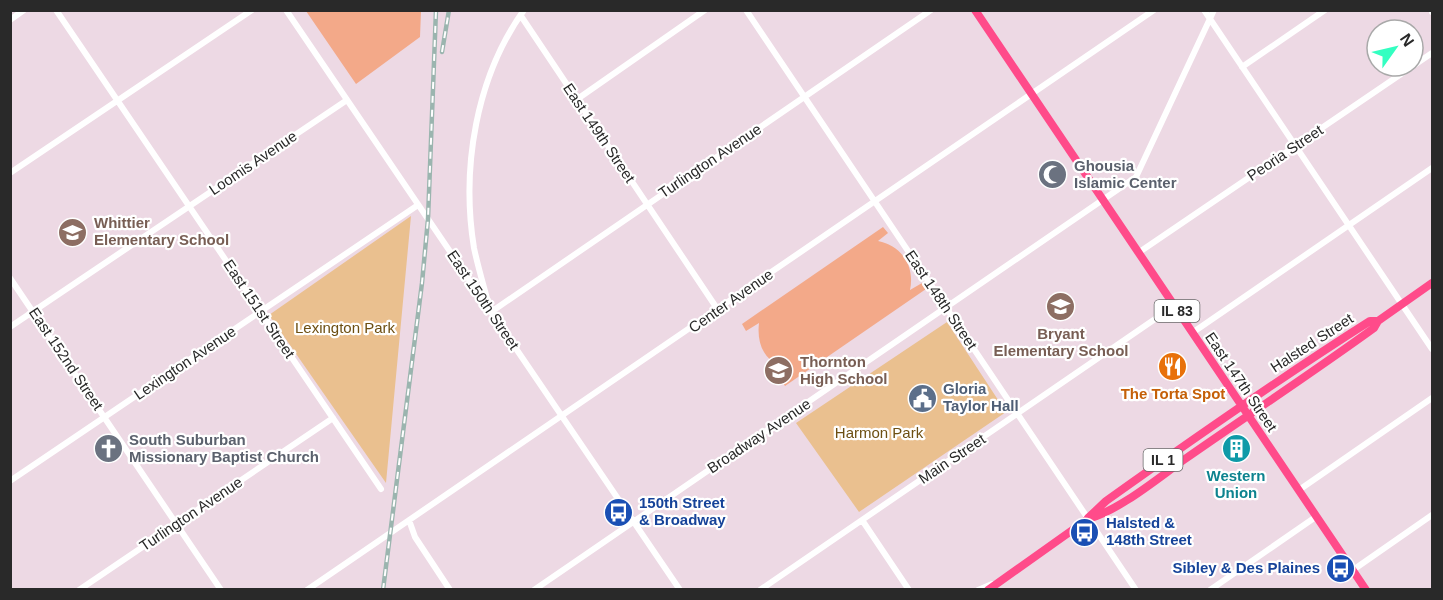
<svg xmlns="http://www.w3.org/2000/svg" width="1443" height="600" viewBox="0 0 1443 600" font-family="Arial,sans-serif">
<rect width="100%" height="100%" fill="#edd9e4"/>
<path fill="#eac08f" d="M411,216L386,483L269,315Z
M947,322L1006,412L859,512L796,423Z"/>
<path fill="#f3a989" d="M306,11H421L420,37L356,84Z
M883,227L888,233L878,241C902,246 915,266 910,290L922,283L926,289L785,386L781,380L792,372C768,364 756,349 759,323L746,331L742,324Z"/>
<g fill="none" stroke-linecap="round" stroke-linejoin="round">
<path stroke="#fff" stroke-width="6" d="M56,10L381,489
M286,10L680,590
M746,10L1136,590
M1204,10L1432,349
M1432,10V12
M521,16L718,310
M10,20L24,10
M1242,67L1325,10
M576,100L705,10
M10,173L252,10
M1138,253L1432,53
M10,278L221,590
M489,306C484,287 478,267 474,248C461,168 476,77 524,10
M491,312L931,10
M10,327L347,100
M1192,333L1432,168
M10,481L418,205
M1299,490L1432,398
M409,520L415,537L450,590
M862,520L909,590
M1353,570L1432,515
M79,590L333,418
M307,590L1154,10
M534,590L1136,177L1214,10
M760,590L1174,306
M978,590L992,584
M1210,590L1317,516"/>
<path stroke="#ff4b8a" stroke-width="8" d="M975,10L1366,590
M1088,518L1106,501C1193,439 1280,378 1370,321H1378L1432,283
M988,590L1088,519C1120,510 1158,478 1185,459C1248,415 1312,373 1374,328L1378,321"/>
<defs>
<path id="rail" d="M442,52L449,10
M383,590L422,283L428,219L436,10"/>
</defs>
<use href="#rail" stroke="#9bb5af" stroke-width="4.5"/>
<use href="#rail" stroke="#fff" stroke-width="2" stroke-dasharray="7" stroke-linecap="butt"/>
</g>
<defs>
<symbol id="mosque-disc" viewBox="-11 -11 22 22"><circle r="9.5" fill="#6b7280" stroke="#fff"/><path d="M3.5-4.9A6 6 0 1 0 3.5 4.9A5 5 0 1 1 3.5-4.9Z" fill="#fff"/></symbol>
<symbol id="school-disc" viewBox="-11 -11 22 22"><circle r="9.5" fill="#8d6e63" stroke="#fff"/><path d="M0-5L7-2L0 1L-7-2ZM-4 1L0 2.5L4 1V4Q0 6-4 4Z" fill="#fff"/></symbol>
<symbol id="restaurant-disc" viewBox="-11 -11 22 22"><circle r="9.5" fill="#e8710a" stroke="#fff"/><path d="M-5-6h1v4h1v-4h1v4h1v-4h1v5L-1.5 .5V6h-2V.5L-5-1ZM5-6V6H3V1.5H1.5Q1.5-4 5-6Z" fill="#fff"/></symbol>
<symbol id="civic-disc" viewBox="-11 -11 22 22"><circle r="9.5" fill="#5c6f8a" stroke="#fff"/><path d="M-.6-6.5H3V-4.5H.6V-3L4-1V1h2V6H-6V1h2V-1L-.6-3ZM-1.2 2.5V6h2.4V2.5Z" fill="#fff"/></symbol>
<symbol id="church-disc" viewBox="-11 -11 22 22"><circle r="9.5" fill="#6b7280" stroke="#fff"/><path d="M-1.2-6h2.4v3.5h3.3v2.4h-3.3V6h-2.4V-.1h-3.3v-2.4h3.3Z" fill="#fff"/></symbol>
<symbol id="building-disc" viewBox="-11 -11 22 22"><circle r="9.5" fill="#0f9aa8" stroke="#fff"/><path d="M-4-6H4V6H1V3H-1V6H-4ZM-2.5-4.3h1.7v1.8h-1.7ZM.8-4.3h1.7v1.8H.8ZM-2.5-1h1.7V.8h-1.7ZM.8-1h1.7V.8H.8Z" fill="#fff"/></symbol>
<symbol id="bus-disc" viewBox="-11 -11 22 22"><circle r="9.5" fill="#1a4fb4" stroke="#fff"/><path d="M-5-6H5V4H4V6H2V4H-2V6H-4V4H-5ZM-3.5-4V0h7V-4ZM-3.5 1.2v1.5H-2V1.2ZM2 1.2v1.5H3.5V1.2Z" fill="#fff"/></symbol>
</defs>
<g fill-rule="evenodd">
<use href="#mosque-disc" x="1036" y="158" width="33" height="33"/>
<use href="#school-disc" x="56" y="216" width="33" height="33"/>
<use href="#school-disc" x="1044" y="290" width="33" height="33"/>
<use href="#restaurant-disc" x="1156" y="350" width="33" height="33"/>
<use href="#school-disc" x="762" y="354" width="33" height="33"/>
<use href="#civic-disc" x="906" y="382" width="33" height="33"/>
<use href="#church-disc" x="92" y="432" width="33" height="33"/>
<use href="#building-disc" x="1220" y="432" width="33" height="33"/>
<use href="#bus-disc" x="602" y="496" width="33" height="33"/>
<use href="#bus-disc" x="1068" y="516" width="33" height="33"/>
<use href="#bus-disc" x="1324" y="552" width="33" height="33"/>
</g>
<g text-anchor="middle" stroke-width="4.5" stroke-linejoin="round" paint-order="stroke">
<g fill="#fff" stroke="#696969" stroke-width="1.5">
<rect x="1154.5" y="300" width="45" height="22" rx="4.5"/>
<rect x="1143.5" y="449" width="39" height="22" rx="4.5"/>
</g>
<g font-size="14" font-weight="bold" fill="#292929">
<text x="1177" y="316">IL 83</text>
<text x="1163" y="465">IL 1</text>
</g>
<g font-size="15" fill="#292929" stroke="#fff">
<text transform="translate(599 133) rotate(56)" y="5">East 149th Street</text>
<text transform="translate(1285 153) rotate(-34)" y="5">Peoria Street</text>
<text transform="translate(710 161) rotate(-34)" y="5">Turlington Avenue</text>
<text transform="translate(253 163) rotate(-34)" y="5">Loomis Avenue</text>
<text transform="translate(483 300) rotate(56)" y="5">East 150th Street</text>
<text transform="translate(941 300) rotate(56)" y="5">East 148th Street</text>
<text transform="translate(731 301) rotate(-35)" y="5">Center Avenue</text>
<text transform="translate(259 309) rotate(56)" y="5">East 151st Street</text>
<text transform="translate(1312 343) rotate(-33)" y="5">Halsted Street</text>
<text transform="translate(66 359) rotate(56)" y="5">East 152nd Street</text>
<text transform="translate(185 363) rotate(-34)" y="5">Lexington Avenue</text>
<text transform="translate(1241 382) rotate(56)" y="5">East 147th Street</text>
<text transform="translate(759 436) rotate(-34)" y="5">Broadway Avenue</text>
<text transform="translate(952 459) rotate(-34)" y="5">Main Street</text>
<text transform="translate(191 514) rotate(-34)" y="5">Turlington Avenue</text>
</g>
<g font-size="15" font-weight="bold" fill="#5b616d" stroke="#fff" text-anchor="start">
<text x="1074" y="171">Ghousia<tspan x="1074" dy="17">Islamic Center</tspan></text>
<text x="129" y="445">South Suburban<tspan x="129" dy="17">Missionary Baptist Church</tspan></text>
</g>
<g font-size="15" font-weight="bold" fill="#785e54" stroke="#fff" text-anchor="start">
<text x="94" y="228">Whittier<tspan x="94" dy="17">Elementary School</tspan></text>
<text x="1061" y="339" text-anchor="middle">Bryant<tspan x="1061" dy="17">Elementary School</tspan></text>
<text x="800" y="367">Thornton<tspan x="800" dy="17">High School</tspan></text>
</g>
<g font-size="15" fill="#6d4f12" stroke="#fff">
<text x="345" y="333">Lexington Park</text>
<text x="879" y="438">Harmon Park</text>
</g>
<g font-size="15" font-weight="bold" fill="#4e5e75" stroke="#fff" text-anchor="start">
<text x="943" y="394">Gloria<tspan x="943" dy="17">Taylor Hall</tspan></text>
</g>
<g font-size="15" font-weight="bold" fill="#c56008" stroke="#fff">
<text x="1173" y="399">The Torta Spot</text>
</g>
<g font-size="15" font-weight="bold" fill="#0d838f" stroke="#fff">
<text x="1236" y="481">Western<tspan x="1236" dy="17">Union</tspan></text>
</g>
<g font-size="15" font-weight="bold" fill="#164399" stroke="#fff" text-anchor="start">
<text x="639" y="508">150th Street<tspan x="639" dy="17">&amp; Broadway</tspan></text>
<text x="1106" y="528">Halsted &amp;<tspan x="1106" dy="17">148th Street</tspan></text>
<text x="1320" y="573" text-anchor="end">Sibley &amp; Des Plaines</text>
</g>
</g>
<rect width="1443" height="600" fill="none" stroke="#292929" stroke-width="24"/>
<g transform="translate(1395 48) rotate(56)"><circle r="28" fill="#ffffff" stroke="#a9a9a9" stroke-width="1.5"/>
<path d="M0-4.5L10 22L0 15L-10 22Z" fill="#33ffc1"/>
<text y="-9" font-size="16" font-weight="bold" text-anchor="middle" fill="#292929">N</text>
</g>
</svg>
